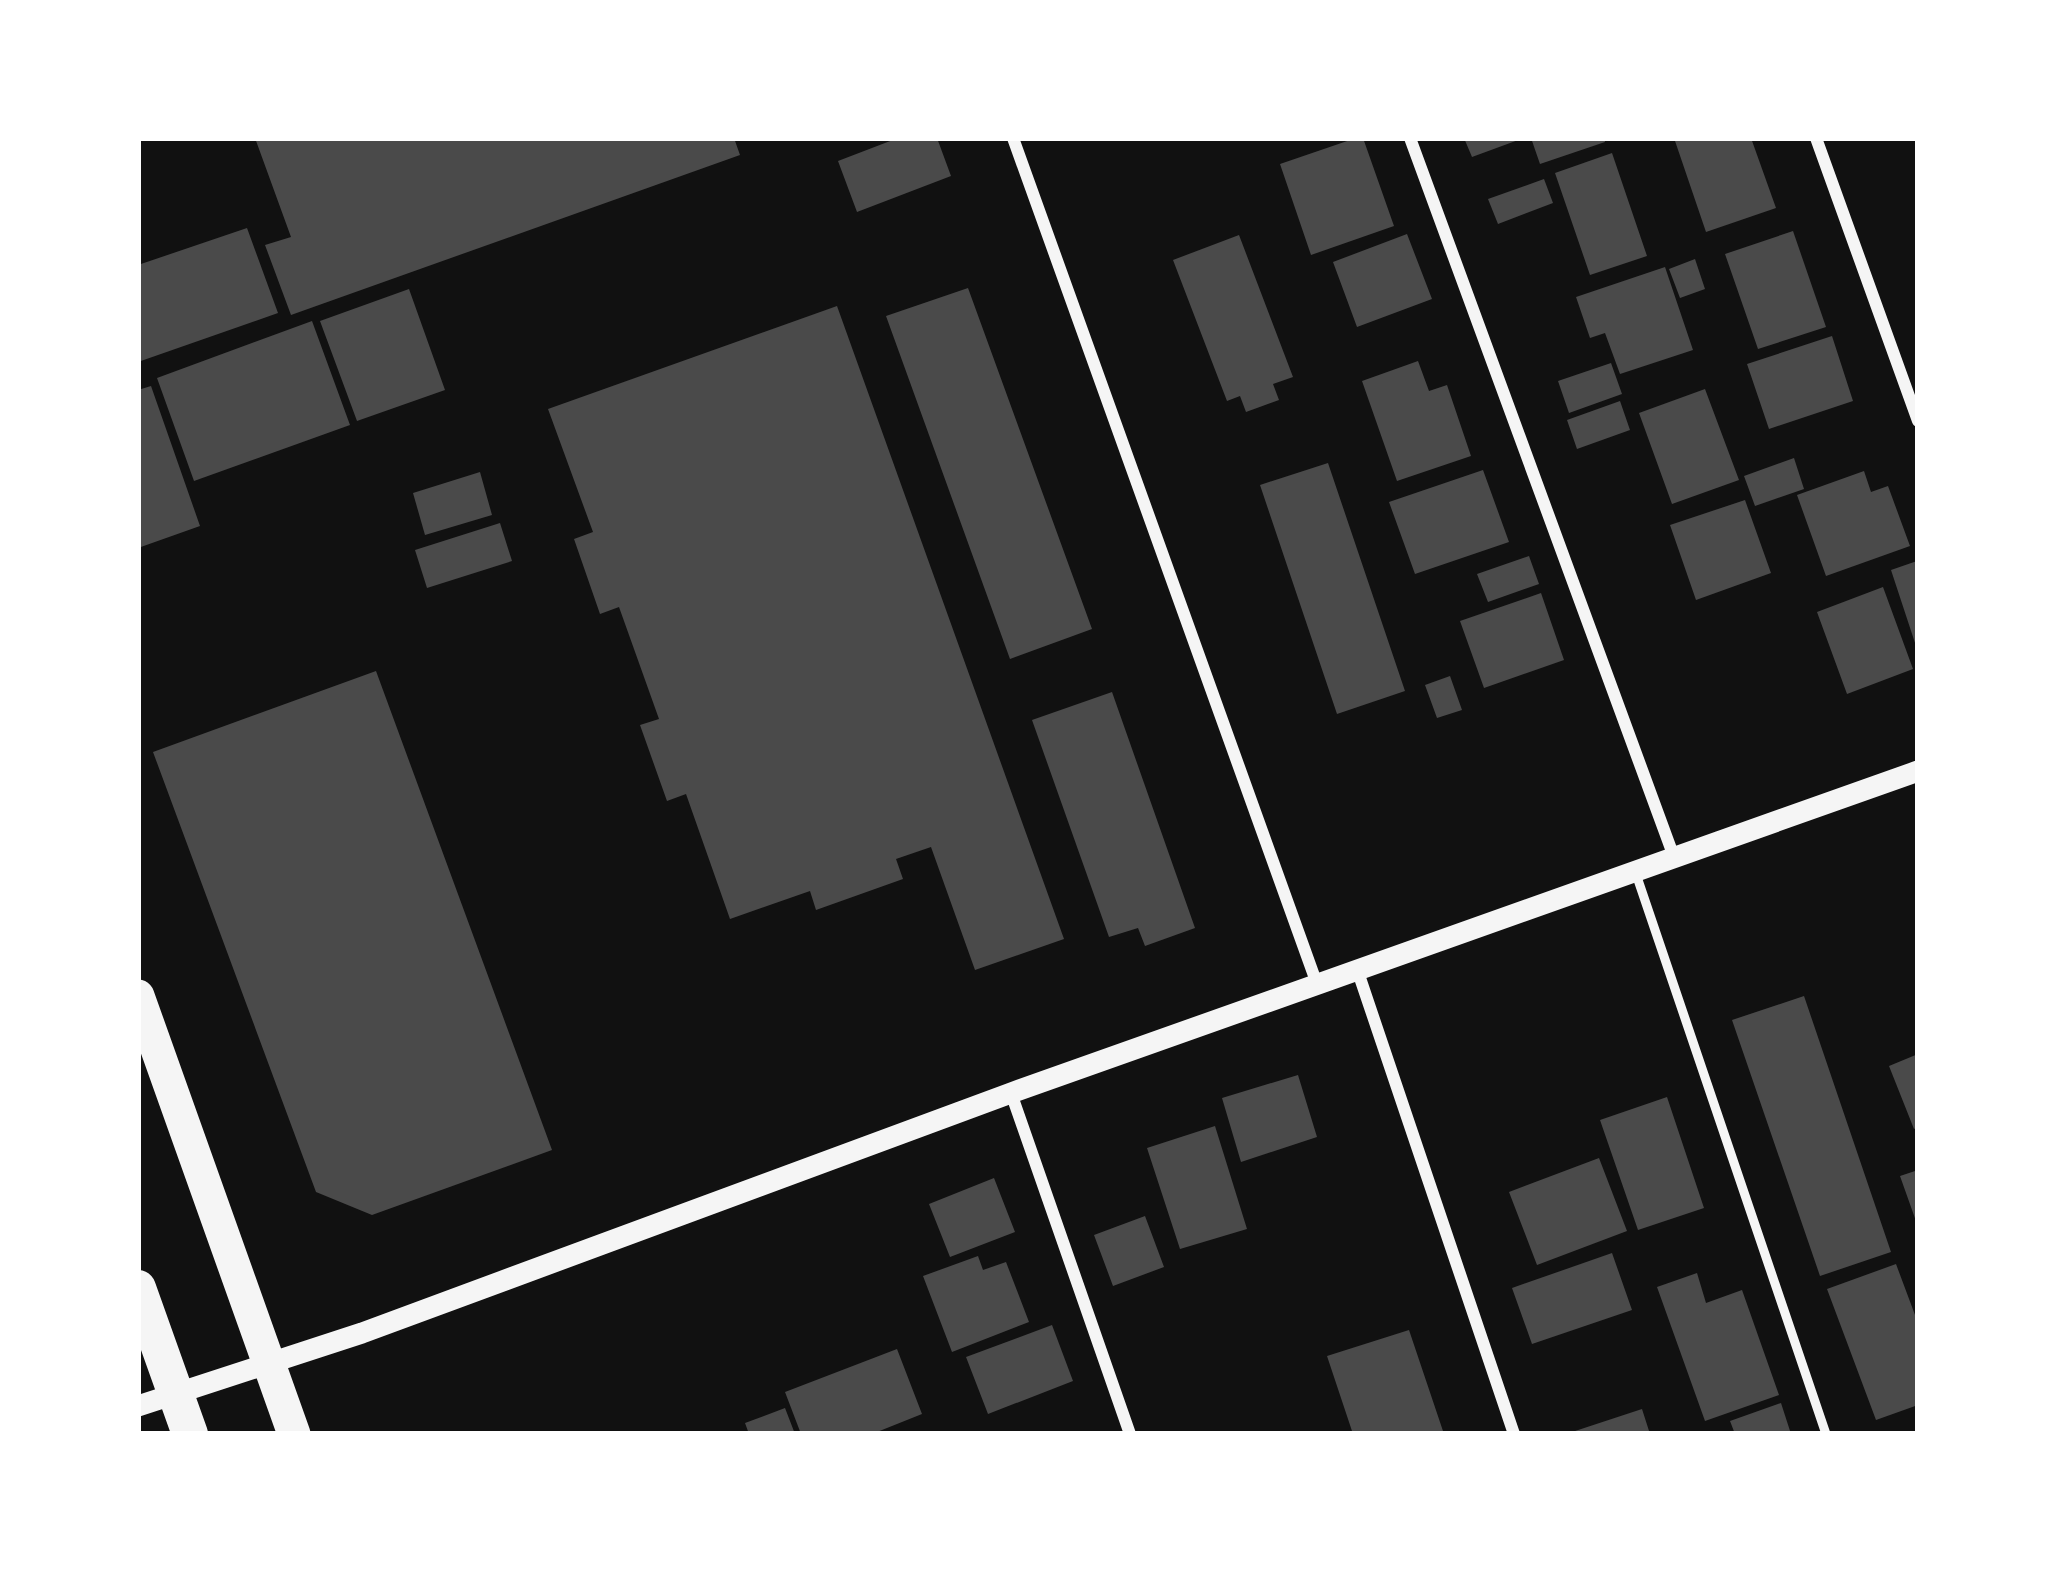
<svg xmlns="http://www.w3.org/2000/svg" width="2056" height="1572" viewBox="0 0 2056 1572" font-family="'Public Sans',sans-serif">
<rect width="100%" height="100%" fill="#111"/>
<path fill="#4a4a4a" d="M255,138H734L740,155L291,315L265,245L291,237Z
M898,138H937L951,176L857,212L838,161Z
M1356,138H1363L1394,226L1311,255L1280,164Z
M1464,138H1521V139L1472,157Z
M1531,138H1604L1605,142L1540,164Z
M1674,138H1751L1776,208L1706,232Z
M1612,153L1647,256L1590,275L1555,173Z
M1544,179L1553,203L1498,224L1488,199Z
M247,228L278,313L138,362V265Z
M1793,231L1826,327L1758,349L1725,254Z
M1407,234L1432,299L1357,327L1333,262Z
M1239,235L1293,377L1273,384L1279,400L1246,412L1240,396L1227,401L1173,260Z
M1695,259L1705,289L1680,298L1669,269Z
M1665,267L1693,350L1620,374L1605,333L1590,338L1576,297Z
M968,288L1092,629L1010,659L886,316Z
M409,289L445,390L357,421L320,321Z
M837,306L1064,939L975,970L931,847L896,859L903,879L816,910L810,891L730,919L686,794L667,801L640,725L659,719L619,607L600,614L574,539L593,532L548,409Z
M312,321L350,425L194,481L157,378Z
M1832,336L1853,401L1769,429L1747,364Z
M1418,361L1429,391L1447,385L1471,456L1397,481L1362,381Z
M1611,363L1622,394L1569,413L1558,381Z
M151,386L200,526L138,548V390Z
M1705,389L1739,480L1672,504L1639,413Z
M1620,401L1630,430L1577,449L1567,420Z
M1794,458L1804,489L1755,506L1744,476Z
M1328,463L1405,691L1337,714L1260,485Z
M1483,470L1509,542L1415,574L1389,502Z
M1864,471L1871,492L1888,486L1910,546L1826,576L1797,495Z
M480,472L492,515L425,535L413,493Z
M1745,500L1771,573L1696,600L1670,525Z
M500,523L512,561L427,588L415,550Z
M1529,556L1539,584L1488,602L1477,574Z
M1917,561L1918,566L1917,649L1891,570Z
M1883,587L1913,669L1847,694L1817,612Z
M1541,593L1564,660L1484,688L1460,621Z
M376,671L552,1150L372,1215L316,1192L153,752Z
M1450,676L1462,710L1437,718L1425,685Z
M1112,692L1195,928L1145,946L1138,928L1109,937L1032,720Z
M1804,996L1891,1252L1820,1276L1732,1020Z
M1918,1054V1127L1914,1129L1889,1066Z
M1298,1075L1317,1137L1241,1162L1222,1098Z
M1667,1097L1704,1208L1638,1230L1600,1120Z
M1215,1126L1247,1229L1180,1249L1147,1148Z
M1599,1158L1627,1231L1537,1265L1509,1192Z
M1918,1170V1224H1917L1900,1176Z
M994,1178L1015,1232L950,1257L929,1204Z
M1145,1216L1164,1267L1113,1286L1094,1235Z
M1612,1253L1632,1310L1532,1344L1512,1288Z
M978,1256L983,1270L1006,1262L1029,1322L952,1352L923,1276Z
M1896,1264L1918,1323V1405L1876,1420L1827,1289Z
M1697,1273L1706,1303L1742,1290L1779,1395L1705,1421L1657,1287Z
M1052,1325L1073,1381L988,1414L966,1357Z
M1409,1330L1444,1434H1353L1327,1356Z
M897,1349L922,1414L872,1434H801L785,1392Z
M1781,1403L1791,1434H1735L1730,1421Z
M785,1408L795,1434H749L745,1423Z
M1642,1409L1650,1434H1569V1433Z"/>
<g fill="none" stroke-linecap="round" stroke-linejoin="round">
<path stroke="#f5f5f5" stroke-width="9" d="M1635,871L1826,1434"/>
<path stroke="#f5f5f5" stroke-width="12" d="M1013,138L1317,984
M1410,138L1674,857
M1816,138L1918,421
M1357,969L1514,1434
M1011,1093L1130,1434"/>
<path stroke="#f5f5f5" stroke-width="21" d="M138,1406L362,1333L1011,1093L1918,771"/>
<path stroke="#f5f5f5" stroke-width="33" d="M138,996L294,1434"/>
<path stroke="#f5f5f5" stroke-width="36" d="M138,1288L190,1434"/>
</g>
<rect width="2056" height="1572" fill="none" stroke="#ffffff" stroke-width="282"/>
</svg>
